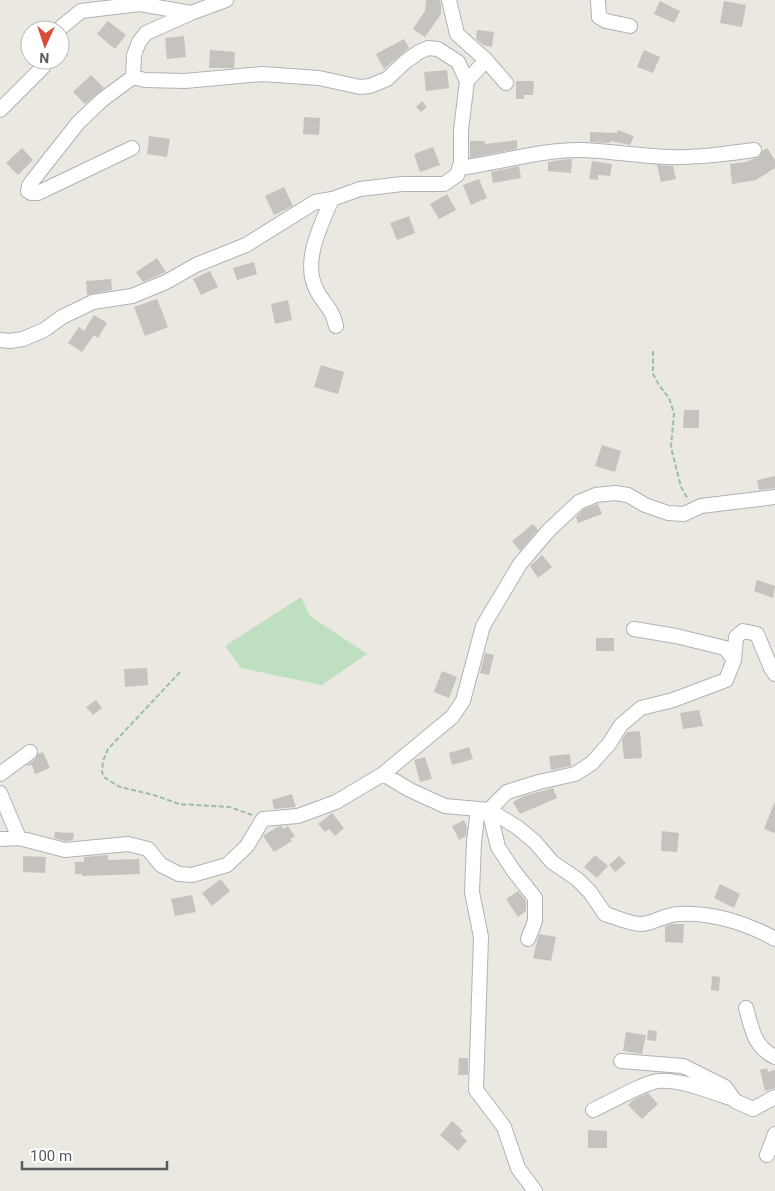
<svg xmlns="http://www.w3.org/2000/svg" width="775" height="1191" viewBox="0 0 775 1191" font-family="Roboto,sans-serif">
<rect width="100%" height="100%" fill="#eae8e0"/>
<path fill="#bee0c0" d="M301,597L310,616L367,654L322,685L241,668L225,646Z"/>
<path fill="#c6c2bd" d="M426,0H440L441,5V14L425,37L413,29L425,11Z
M660,1L680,11L674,23L654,14Z
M724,1L746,5L742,27L720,23Z
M108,21L126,35L115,49L97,34Z
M477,30L494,32L492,47L483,45L476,39Z
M184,36L186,57L167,59L165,38Z
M404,39L409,48L384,69L376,54Z
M210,50L235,52L234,68H209Z
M644,50L660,57L653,73L637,67Z
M447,70L449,88L426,91L424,72Z
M91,75L104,88L85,104L73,92Z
M516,81H534L533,95H524V99H516Z
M422,101L427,107L421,112L416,107Z
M304,117L320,118L319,135L303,134Z
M618,130L634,136L630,145L610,141V143L590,142V132L617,133Z
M149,136L170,139L167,157L147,154Z
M517,140V149L470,158V141H485V144Z
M433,147L440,165L420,172L414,154Z
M22,148L33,160L18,175L6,163Z
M767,148L775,160V168L756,180L732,184L730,164L746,162L759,157L762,151Z
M572,159L571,173L548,171V162H551V161Z
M592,161L612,164L610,176L598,175V180L589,179Z
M657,165L673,166L676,179L661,182Z
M519,166L521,178L493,183L491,172Z
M479,179L487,198L471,205L463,185Z
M284,187L293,206L274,215L265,196Z
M447,194L456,210L439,219L430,204Z
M409,216L415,233L397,240L390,223Z
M157,258L166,272L143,282L136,272Z
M254,262L257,274L237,280L233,268Z
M210,271L218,287L201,295L193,279Z
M111,279L112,290L87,295L86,281Z
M157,299L168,327L145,336L134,307Z
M288,300L292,320L275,324L271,304Z
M94,315L107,323L98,338L94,335L82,352L68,343L79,327L84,331Z
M321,365L344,372L338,394L314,387Z
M684,410H699V428H683Z
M602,445L621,451L615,472L595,466Z
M775,476V488L759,490L757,480Z
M598,504L602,514L578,523L576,517L584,509Z
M533,524L538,530L520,551L512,541Z
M542,555L552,567L538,578L530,566Z
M757,580L775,586L773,598L754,591Z
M596,638H614V651H596Z
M485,653L494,655L489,675L480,673Z
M147,668L148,685L125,687L124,669Z
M442,671L457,677L449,698L434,692Z
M96,700L102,708L93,715L86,707Z
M699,710L703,726L683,729L680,713Z
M640,731L642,758L624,759L622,740L627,732Z
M469,747L473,759L452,765L449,753Z
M43,752L50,768L35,774L32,765L26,766L35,759L38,754Z
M570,754L571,766L551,770L549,756Z
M425,757L432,779L420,782L414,760Z
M553,788L557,798L520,814L513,802L524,796Z
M292,794L296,807L274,809L272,800Z
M774,803H775V833L764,829Z
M332,813L344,828L335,836L329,829L325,832L318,824Z
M464,820L467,827L466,836L459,840L452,826Z
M282,826L283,829L288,826L295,836L290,839L292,841L274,852L263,836L277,827Z
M662,831L679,833L677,852L661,851Z
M55,832L74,833L73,840L66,841L54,838Z
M108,855V860L139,859L140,874L82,876V874H75V862H84V857Z
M595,855L608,866L597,878L584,867Z
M23,856L46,857L45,873L23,872Z
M619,856L626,863L615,872L609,865Z
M221,879L230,891L212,906L202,893Z
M720,884L740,894L734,908L714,898Z
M518,891L526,901V911L518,917L506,899Z
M192,895L196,912L175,916L171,899Z
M671,924H684L683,943L665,942V926Z
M539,934L556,937L551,961L533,958Z
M712,976L720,977L719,991L711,990Z
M648,1030L657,1031L656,1041L647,1040Z
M626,1032L646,1035L642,1054L623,1051Z
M459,1058H468V1075H458Z
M767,1068L768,1072L775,1070V1088L765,1091L760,1070Z
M648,1093L658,1104L642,1119L628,1105L633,1100Z
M452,1121L463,1131L460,1134L467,1141L458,1151L440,1135Z
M588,1130L607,1131V1148H588Z"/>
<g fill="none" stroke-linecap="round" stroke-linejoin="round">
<defs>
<path id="minor" d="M134,0L140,4L191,13
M449,0L457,34L486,60L506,83
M598,0L599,17L606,21L630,26
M58,30L81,11L140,4
M467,81L486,60
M0,110L43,67L46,60
M132,148L38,193H31L28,191L29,186L33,180L78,123L102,100L133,77
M459,168C500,163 542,149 583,150C611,151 639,156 667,157C696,158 725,154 754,150
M332,199C321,225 302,261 316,289C323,304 332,307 336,326
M0,340L10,341L23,339L44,330L62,317L93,302L132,296L166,282L196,265L246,245L315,202L332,199L360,189L402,184H444L457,175L461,163V130L467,81L458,62L438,49L428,48L419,52L405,62L387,79L370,86L360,87L319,78L262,74L185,81L145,80L133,77L134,55L139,42L146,33L191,13L226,0
M634,629L676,636L725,648L734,660
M0,774L30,752
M383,774L410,790L445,806L489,810L517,827L535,842L552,862L577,879L590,892L605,914C615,917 633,925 642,924C655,923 665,914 679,914C711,912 747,923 775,939
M0,793L19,838
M478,809L474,842L472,892L481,937L476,1090L504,1127L518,1168L535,1191
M0,839L19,838L65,850L128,844L148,849L161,865L179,874L192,875L227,865L247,846L263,819L298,816L336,802L383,774L452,717L463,701L483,626L520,564L549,530L579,502L596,495L615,493L628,495L645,505L668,513L684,514L701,506L775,497
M528,939L535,921V898L513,870L498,847L489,810L507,792L539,782L575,774L592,763L609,744L621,725L641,708L673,700L726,680L734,660L736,637L743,631L757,634L771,668L775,674
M746,1008C752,1029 754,1047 775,1057
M621,1061L683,1066L725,1087L735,1101L753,1109L775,1097
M593,1110C607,1104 645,1082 658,1081C679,1079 710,1091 730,1098
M767,1155L775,1134"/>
</defs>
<use href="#minor" stroke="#b1b2b7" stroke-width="16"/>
<path stroke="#99c0a6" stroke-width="2" stroke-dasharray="5 2.5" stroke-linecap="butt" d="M653,351V374L659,385L669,398L674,413L671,447L681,487L688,499
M180,672L108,749L103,761L102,772L105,778L120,787L154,795L179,804L230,807L252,815"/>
<use href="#minor" stroke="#fff" stroke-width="14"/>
</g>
<g transform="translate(45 45) rotate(183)"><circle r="24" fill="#ffffff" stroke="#bdbdbf"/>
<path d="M0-4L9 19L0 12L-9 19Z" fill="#d64e3b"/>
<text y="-8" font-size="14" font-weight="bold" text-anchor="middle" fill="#595b5f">N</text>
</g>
<path d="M22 1161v8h145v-8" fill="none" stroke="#595b5f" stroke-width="2.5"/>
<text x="30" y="1161" font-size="15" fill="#595b5f" stroke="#ffffff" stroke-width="4" paint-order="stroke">100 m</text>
</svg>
